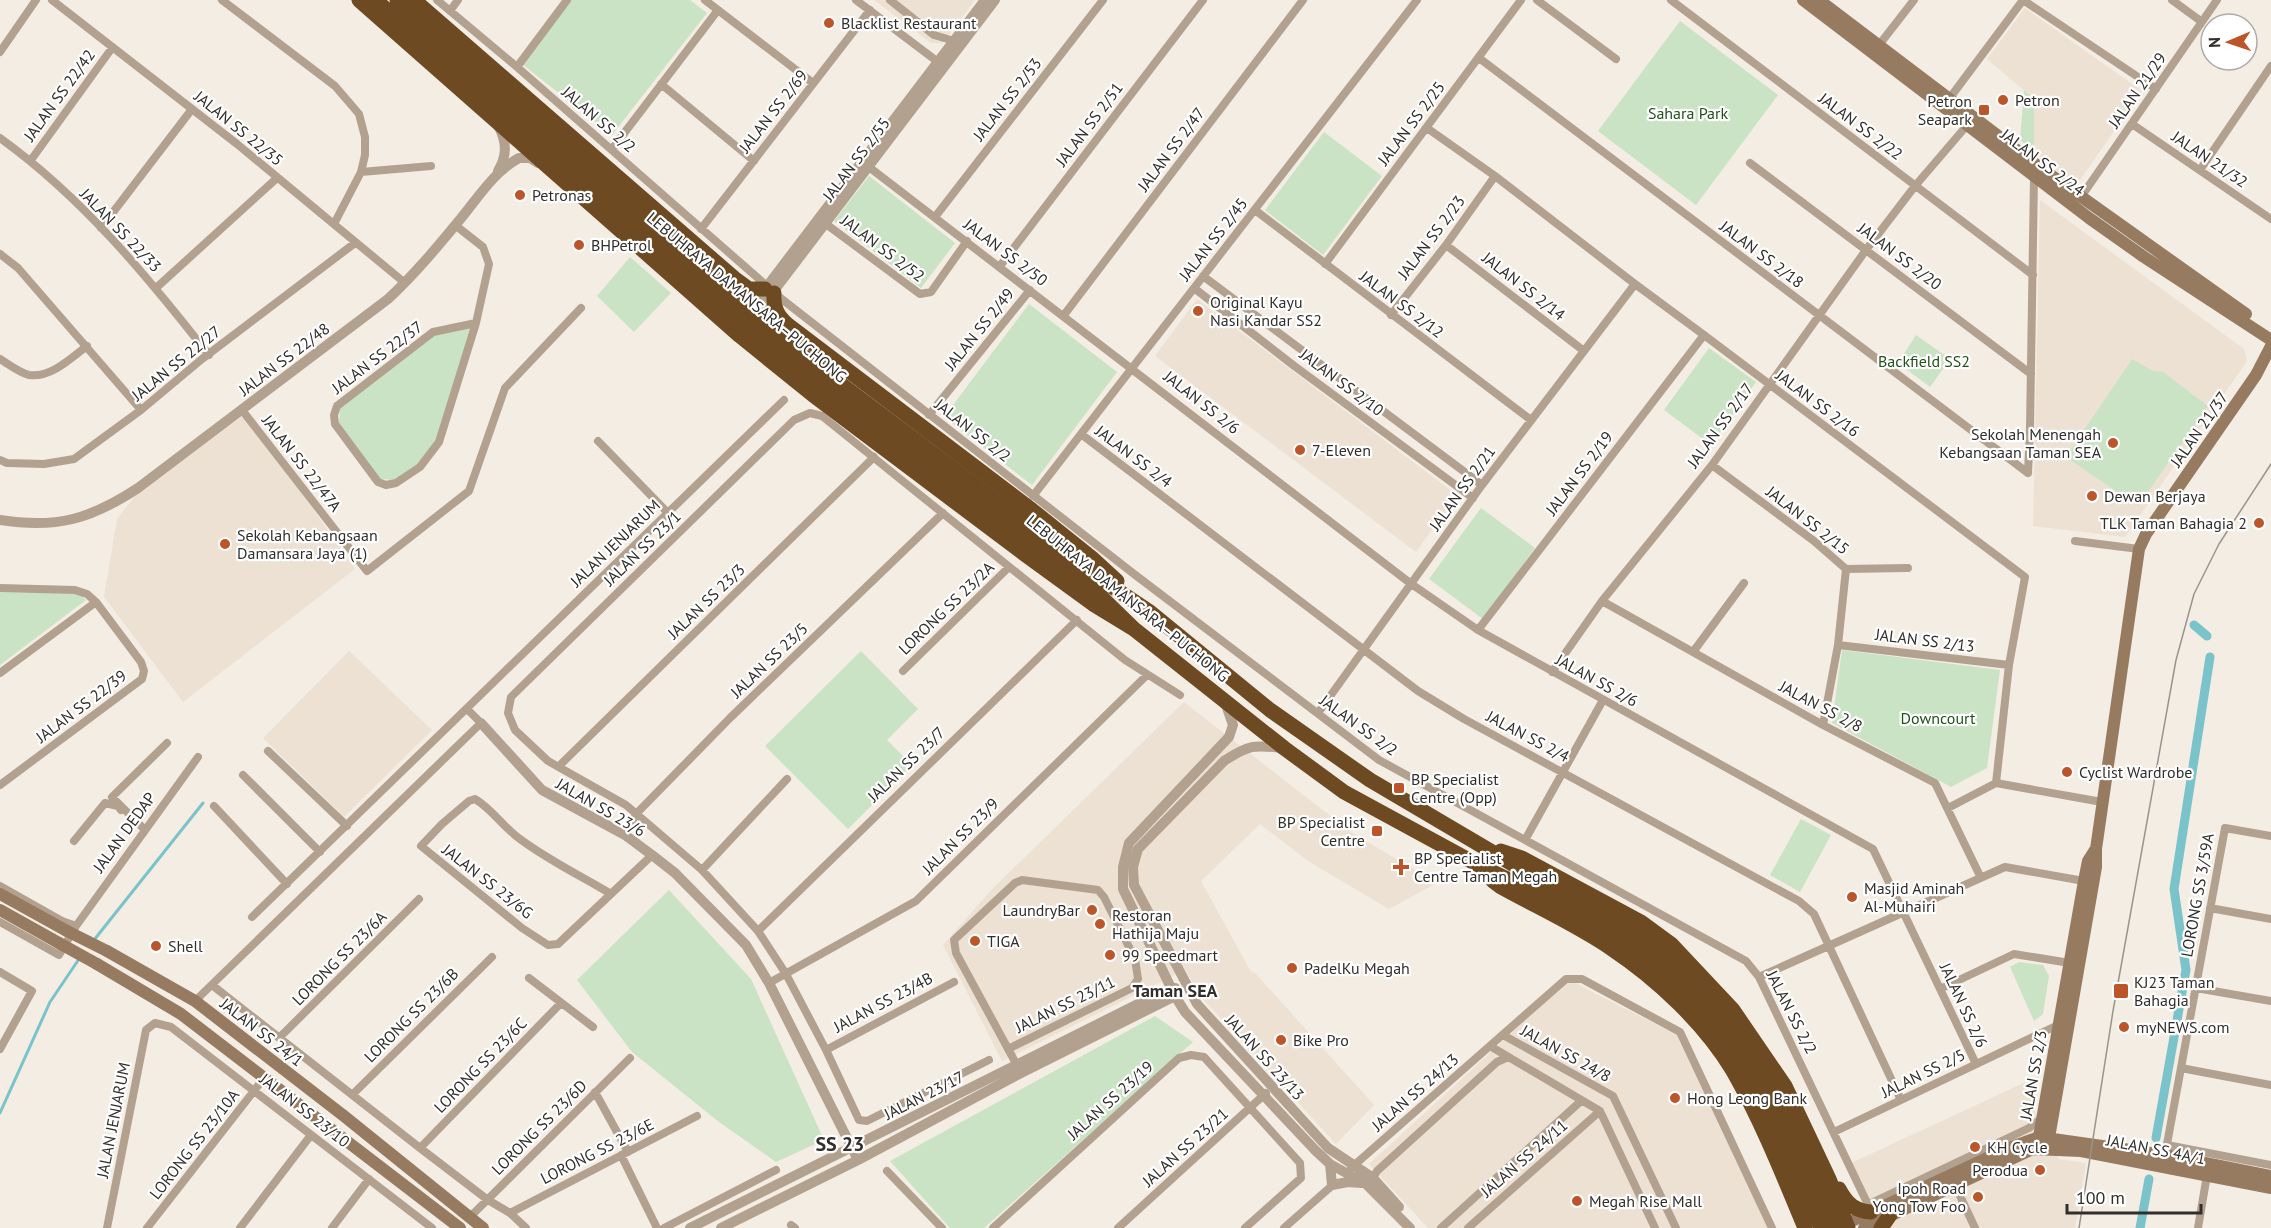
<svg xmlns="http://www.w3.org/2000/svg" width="2271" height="1228" viewBox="0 0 2271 1228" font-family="'PT Sans',sans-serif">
<rect width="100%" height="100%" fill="#f4ede4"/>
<path fill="#ede1d3" d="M874,0H975L943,43H931Z
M2025,8L2142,91L2080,180L2071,182L2034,152V99L1987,59Z
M2040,200L2244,349L2247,361L2125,537L2033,526Z
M1197,299L1457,495L1416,552L1155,356Z
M246,413L355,569L183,702L104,597L117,519L139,491Z
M349,651L432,730L344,817L263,738Z
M1184,702L1351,832L1437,883L1389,909L1308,861L1260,824L1201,881L1250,970L1256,974L1374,1105L1336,1144L1203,999L1185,970L1002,1061L943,945L991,890Z
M1573,982L1677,1035L1769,1228H1428L1369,1164L1566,983Z
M2039,1076L2033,1107L2059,1159L2086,1163L2075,1228H1881L1851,1163Z"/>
<path fill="#c9e3c4" d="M571,0H690L707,13L612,135L522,64Z
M1680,21L1778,95L1696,205L1598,131Z
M2024,90L2034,99V152L2020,140Z
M1324,132L1382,176L1323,255L1265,210Z
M869,176L955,243L921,288L834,221Z
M630,257L671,293L634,332L597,296Z
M1029,304L1117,372L1032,485L944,417Z
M475,325L438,440L420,465L398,480L379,479L339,423L340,405L433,333Z
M1916,335L1950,359L1930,387L1898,363Z
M1709,348L1756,382L1711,445L1664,410Z
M2132,359L2153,371L2163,372L2208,406L2138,506L2066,457Z
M1481,508L1535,548L1483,619L1429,579Z
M0,591L80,594L86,600L0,665Z
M1842,650L2000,670L1987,768L1951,787L1832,723Z
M861,651L918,709L887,740L912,765L848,829L765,746Z
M1801,819L1831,835L1800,892L1770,875Z
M669,890L751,979L824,1140L776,1162L719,1122L632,1052L577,980Z
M2019,962L2043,965L2049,976L2043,1014L2034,1021L2010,967Z
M1155,1016L1193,1042L984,1228H950L890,1161Z"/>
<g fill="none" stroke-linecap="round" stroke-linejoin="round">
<path stroke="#7bc3ca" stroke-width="3" d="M94,940L203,803
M0,1113L50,1002L79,959"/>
<path stroke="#7bc3ca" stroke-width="9" d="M2194,625L2207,636
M2156,1138L2186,970L2174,889L2210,657
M2140,1228L2149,1179"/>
<path stroke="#b3a18f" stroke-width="8" d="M52,0L237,144L405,283
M222,0L335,86L359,114L365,137V155L361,172L334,224
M437,0L517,67L767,286
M705,0L813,83
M856,0L942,65
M890,0L934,35L954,41
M1537,0L1616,59
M1671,0L2033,275
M2023,0L2156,89
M2172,0L2202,22
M450,11L458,0
M1879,45L1914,0
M0,52L36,0
M1479,58L2028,473
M517,67L567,0
M661,84L754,161
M1949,99L2023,0
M2132,124L2271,219
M1427,128L1495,176L1635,284L1704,335L2025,577L2009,665L1996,783
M0,138C82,197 147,276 209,355
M612,149L718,10
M31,160L112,48
M1750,163L2031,374
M865,164L1410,583L1478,630L1873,849L1976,1064
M2200,170L2271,66
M361,172L431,166
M2081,197L2217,0
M1255,210L1531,420
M935,217L1103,0
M826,224L920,294L931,292L967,241
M455,225L483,247L489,264L476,323
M101,228L192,109
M701,229L870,10
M1446,245L1584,351
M0,254L18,268L141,410
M1325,264L1521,0
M1000,266L1203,0
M1203,276L1482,485
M156,288L277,178
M1194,288L1293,365L1473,498
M774,293L1134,574L1379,760L1746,961L1759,977L1871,1211
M1064,315L1303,0
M1391,315L1446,245L1495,176
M476,323L439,442L420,467L396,483L386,485L378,482L335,424L334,415L337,406L433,332Z
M0,359C8,364 20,373 29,375C51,378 71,358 87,346
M242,410L367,571L469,491L505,388L581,308
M929,415L1030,290
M1081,434L1418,691L1464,719L1799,901L1814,914L1901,1100
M598,441L668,513
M0,460L7,463L44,464L74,459L141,410L202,359L355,243
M1712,465L1814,541L1846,569L1838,645L1823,725
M2028,473L2030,428L2034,177
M1033,496L1417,0
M2075,541L2139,549
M1846,569L1908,568
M0,588L75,590L87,594L96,602L141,662L144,671L142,679L0,785
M1602,601L1823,725L1935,783L1981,878
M1478,630L1704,335
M1838,645L2009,665
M1693,652L1744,583
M903,671L1009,567
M1552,672L1602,601L1712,465L1866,250L1915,186L1969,123
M0,673L96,602
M1318,713L1482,485L1635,284
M268,751L347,826
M559,766L874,457
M243,775L320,852
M214,806L287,884
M1948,808L1996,783L2102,802
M144,829L112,797L167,743
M625,835L636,814L730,718L943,513
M1525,840L1603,700
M74,841L105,803L118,806L121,810
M702,870L787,779
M0,886L62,921L76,926
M611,894C581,876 548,860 520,839C503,827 492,809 475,799L469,801L442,824L421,846L522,928L548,945L558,944L649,858L652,855
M2210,908L2271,919
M252,917L784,400
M0,922L59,955L76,926L198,757
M758,931L1077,620
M0,972L32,991L0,1049
M1759,977L2005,867L2084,881
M529,978L593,1027
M769,983L916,901L1147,675
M212,985L420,1148L488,1200L510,1213L526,1228
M2196,988L2271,1001
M1940,989L2014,954L2070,963
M195,1001L481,723L467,709
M1503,1035L1613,1096L1676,1228
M279,1038L419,899
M1490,1046L1600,1111L1655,1228
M1008,1049L1132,988L1138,979L1135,959L1104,897L1098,890L1022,880L1015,883L954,940L956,953L1019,1069
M826,1050L954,982
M989,1060L867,1121L859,1120L826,1050L786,974L758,931L702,870L626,805L548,761L515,730L508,713L511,697L794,420L810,413L822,416L1125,660L1180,695
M2181,1068L2271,1085
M595,1092L628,1152
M352,1095L492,957
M1834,1132L2058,1025
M2167,1145L2271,1165
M420,1148L561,1003
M621,1155L657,1228
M2165,1155L2225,828L2271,836
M1351,1168L1566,979H1582L1680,1032L1772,1228
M887,1171L942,1228
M1373,1178L1377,1171L1497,1062L1508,1057
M1955,1185L1975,1228
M1867,1205L2029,1128L2042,1118
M510,1213L697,1116
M470,1217L630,1058
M791,1225L795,1228
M107,1228L146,1030L155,1023L171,1027L432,1228
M147,1228L264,1078
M240,1228L311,1135
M332,1228L369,1179
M664,1228L776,1170
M993,1228L1179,1058L1191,1055L1204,1057L1300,1163L1301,1178L1245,1228
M1118,1228L1266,1093
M1284,1228L1335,1183
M1441,1228L1581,1101
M1468,1228L1600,1111
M2198,1228L2207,1175"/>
<path stroke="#b3a18f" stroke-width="10" d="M498,171C507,156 507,143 499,127
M743,314L765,289L985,0
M751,321L995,0
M0,520C57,529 91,519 138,488L388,299C415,274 439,245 462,217C479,196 495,171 519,158H530L538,163
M1225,702L1233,725L1229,737L1129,843L1123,867V889L1175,996L1185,1012L1316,1151L1330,1164L1366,1184L1410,1228
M481,723L542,790L625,835L652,855L675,873L746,945L769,983L858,1160
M1284,748C1254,745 1250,744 1224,761L1138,849L1133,867L1134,885L1197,1004L1328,1148L1373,1178L1399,1207
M1330,1164L1332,1185L1348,1182L1361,1183
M690,1228L1142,1002L1175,988
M721,1228L858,1160L1021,1073L1175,996L1178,991"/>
<path stroke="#967b61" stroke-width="12" d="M1803,0L2089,218L2144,257L2271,340
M1819,0L2038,166L2246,314
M0,894L67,931
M0,910L59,943
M107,951L195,1001L344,1116L483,1228
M97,964L181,1014L460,1228
M2039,1137L2084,881L2088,861L2095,850
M2049,1138L2096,867V849L2139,549L2146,534L2256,375L2271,346
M2033,1149L2081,1151L2271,1188
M1839,1227L2009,1148L2039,1137L2165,1155L2271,1176
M1864,1228L2039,1146"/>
<path stroke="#6d4a22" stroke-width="15" d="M359,0L740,336L813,395L1023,553L1093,604L1134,629
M375,0L414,32
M397,0L422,21
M414,0L734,278L749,289H765
M774,293C773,307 777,316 788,325L1032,510L1092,558L1117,581
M1040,534L1084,568L1150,612L1270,710L1370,780L1560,892
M1031,542L1098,594L1134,629L1284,748L1344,792L1480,866L1556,902
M1501,851L1522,858L1641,922L1671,944L1733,1010L1785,1086L1829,1179L1848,1228
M1493,881L1501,887C1537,907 1577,925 1612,949C1657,979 1705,1024 1733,1071C1761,1120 1783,1175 1805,1228
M1839,1189C1847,1204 1855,1211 1871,1212
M1881,1228L1890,1215"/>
<path stroke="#99948e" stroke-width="1.5" d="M2079,1228L2113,1011L2176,660L2194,594L2219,544L2271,464"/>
<path stroke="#967b61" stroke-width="12" d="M67,931L107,951
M59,943L97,964"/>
<path stroke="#6d4a22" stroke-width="15" d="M422,21L769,330L1040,534
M414,32L762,338L857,411L1031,542
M1560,892C1608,917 1658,944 1695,984C1760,1052 1798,1143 1835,1228
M1556,902C1601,927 1646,952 1683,988C1750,1053 1783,1146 1821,1228"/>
</g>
<g fill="#bc562a" stroke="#fff" stroke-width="2">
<circle cx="829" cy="23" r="6"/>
<circle cx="2003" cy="100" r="6"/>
<rect x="1978" y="104" width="12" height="12" rx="3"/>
<circle cx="520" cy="195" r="6"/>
<circle cx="579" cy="245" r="6"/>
<circle cx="1198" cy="311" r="6"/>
<circle cx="2113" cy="443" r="6"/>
<circle cx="1300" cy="450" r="6"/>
<circle cx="2092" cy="496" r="6"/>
<circle cx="2259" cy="523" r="6"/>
<circle cx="225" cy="544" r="6"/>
<circle cx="2067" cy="772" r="6"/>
<rect x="1393" y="782" width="12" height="12" rx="3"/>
<rect x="1371" y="825" width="12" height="12" rx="3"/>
<path d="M1398 858h6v6h6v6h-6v6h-6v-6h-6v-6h6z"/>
<circle cx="1852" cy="897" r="6"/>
<circle cx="1092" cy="910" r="6"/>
<circle cx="1100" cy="924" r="6"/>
<circle cx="975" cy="941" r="6"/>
<circle cx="156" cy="946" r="6"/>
<circle cx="1110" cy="955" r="6"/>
<circle cx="1292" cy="968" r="6"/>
<rect x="2113" y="983" width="16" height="16" rx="3"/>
<circle cx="2124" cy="1027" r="6"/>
<circle cx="1281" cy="1040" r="6"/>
<circle cx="1675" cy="1098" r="6"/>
<circle cx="1975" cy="1147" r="6"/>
<circle cx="2040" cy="1170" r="6"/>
<circle cx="1978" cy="1197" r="6"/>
<circle cx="1577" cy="1201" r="6"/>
</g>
<g text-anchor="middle" stroke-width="4.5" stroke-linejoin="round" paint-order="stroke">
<g font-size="16" fill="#312e2b" stroke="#fff" text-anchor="start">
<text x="841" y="29">Blacklist Restaurant</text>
<text x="2015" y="106">Petron</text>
<text x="1972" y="107" text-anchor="end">Petron<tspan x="1972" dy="18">Seapark</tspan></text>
<text x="532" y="201">Petronas</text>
<text x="591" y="251">BHPetrol</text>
<text x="1210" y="308">Original Kayu<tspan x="1210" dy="18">Nasi Kandar SS2</tspan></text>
<text x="2101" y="440" text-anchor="end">Sekolah Menengah<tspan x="2101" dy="18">Kebangsaan Taman SEA</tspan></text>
<text x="1312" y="456">7-Eleven</text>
<text x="2104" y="502">Dewan Berjaya</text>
<text x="2247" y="529" text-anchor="end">TLK Taman Bahagia 2</text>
<text x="237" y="541">Sekolah Kebangsaan<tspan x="237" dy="18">Damansara Jaya (1)</tspan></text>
<text x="2079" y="778">Cyclist Wardrobe</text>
<text x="1411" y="785">BP Specialist<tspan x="1411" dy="18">Centre (Opp)</tspan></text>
<text x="1365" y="828" text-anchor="end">BP Specialist<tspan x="1365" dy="18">Centre</tspan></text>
<text x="1414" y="864">BP Specialist<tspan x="1414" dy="18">Centre Taman Megah</tspan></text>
<text x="1864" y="894">Masjid Aminah<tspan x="1864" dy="18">Al-Muhairi</tspan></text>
<text x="1080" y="916" text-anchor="end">LaundryBar</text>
<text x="1112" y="921">Restoran<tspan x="1112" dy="18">Hathija Maju</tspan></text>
<text x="987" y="947">TIGA</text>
<text x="168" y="952">Shell</text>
<text x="1122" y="961">99 Speedmart</text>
<text x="1304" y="974">PadelKu Megah</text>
<text x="2134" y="988">KJ23 Taman<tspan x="2134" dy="18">Bahagia</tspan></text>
<text x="2136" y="1033">myNEWS.com</text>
<text x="1293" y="1046">Bike Pro</text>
<text x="1687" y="1104">Hong Leong Bank</text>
<text x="1987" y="1153">KH Cycle</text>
<text x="2028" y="1176" text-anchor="end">Perodua</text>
<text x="1966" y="1194" text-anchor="end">Ipoh Road<tspan x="1966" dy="18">Yong Tow Foo</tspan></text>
<text x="1589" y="1207">Megah Rise Mall</text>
</g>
<g font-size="16" fill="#312e2b" stroke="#fff">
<text transform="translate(2137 90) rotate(-55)" y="6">JALAN 21/29</text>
<text transform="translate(59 95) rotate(-54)" y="6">JALAN SS 22/42</text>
<text transform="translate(1007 99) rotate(-52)" y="6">JALAN SS 2/53</text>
<text transform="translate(773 111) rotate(-52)" y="6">JALAN SS 2/69</text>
<text transform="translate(599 119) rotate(41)" y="6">JALAN SS 2/2</text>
<text transform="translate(1411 123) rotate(-53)" y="6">JALAN SS 2/25</text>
<text transform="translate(1089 124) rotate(-53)" y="6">JALAN SS 2/51</text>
<text transform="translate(1861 126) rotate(37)" y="6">JALAN SS 2/22</text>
<text transform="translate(239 128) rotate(39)" y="6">JALAN SS 22/35</text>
<text transform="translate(1171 149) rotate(-53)" y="6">JALAN SS 2/47</text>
<text transform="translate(856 159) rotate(-53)" y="6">JALAN SS 2/55</text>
<text transform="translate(2210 159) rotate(34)" y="6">JALAN 21/32</text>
<text transform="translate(2043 162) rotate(37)" y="6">JALAN SS 2/24</text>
<text transform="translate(121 230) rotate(46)" y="6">JALAN SS 22/33</text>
<text transform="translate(1431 237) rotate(-53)" y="6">JALAN SS 2/23</text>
<text transform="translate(1213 239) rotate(-52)" y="6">JALAN SS 2/45</text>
<text transform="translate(883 248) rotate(37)" y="6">JALAN SS 2/52</text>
<text transform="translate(1006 252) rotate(37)" y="6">JALAN SS 2/50</text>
<text transform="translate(1762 254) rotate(37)" y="6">JALAN SS 2/18</text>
<text transform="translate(1900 256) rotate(37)" y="6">JALAN SS 2/20</text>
<text transform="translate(1524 286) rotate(38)" y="6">JALAN SS 2/14</text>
<text transform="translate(747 297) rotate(40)" y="6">LEBUHRAYA DAMANSARA–PUCHONG</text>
<text transform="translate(1402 304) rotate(37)" y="6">JALAN SS 2/12</text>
<text transform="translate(979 329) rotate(-51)" y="6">JALAN SS 2/49</text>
<text transform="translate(377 357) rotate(-37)" y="6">JALAN SS 22/37</text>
<text transform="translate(284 359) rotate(-37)" y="6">JALAN SS 22/48</text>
<text transform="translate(176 363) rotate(-39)" y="6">JALAN SS 22/27</text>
<text transform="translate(1342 382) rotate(37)" y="6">JALAN SS 2/10</text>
<text transform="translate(1202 402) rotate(38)" y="6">JALAN SS 2/6</text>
<text transform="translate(1818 403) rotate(37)" y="6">JALAN SS 2/16</text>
<text transform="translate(1720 425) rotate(-54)" y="6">JALAN SS 2/17</text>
<text transform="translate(2199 429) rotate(-55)" y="6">JALAN 21/37</text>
<text transform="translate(973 430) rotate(38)" y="6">JALAN SS 2/2</text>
<text transform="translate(1134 456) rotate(37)" y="6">JALAN SS 2/4</text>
<text transform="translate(302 463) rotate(52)" y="6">JALAN SS 22/47A</text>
<text transform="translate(1579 473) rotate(-53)" y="6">JALAN SS 2/19</text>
<text transform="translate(1462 488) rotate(-54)" y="6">JALAN SS 2/21</text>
<text transform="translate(1808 520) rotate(38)" y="6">JALAN SS 2/15</text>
<text transform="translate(615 543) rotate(-44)" y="6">JALAN JENJARUM</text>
<text transform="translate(642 548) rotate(-44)" y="6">JALAN SS 23/1</text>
<text transform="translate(1128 598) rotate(39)" y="6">LEBUHRAYA DAMANSARA–PUCHONG</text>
<text transform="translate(706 601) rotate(-44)" y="6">JALAN SS 23/3</text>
<text transform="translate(946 608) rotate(-44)" y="6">LORONG SS 23/2A</text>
<text transform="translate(1925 640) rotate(7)" y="6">JALAN SS 2/13</text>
<text transform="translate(769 660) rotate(-44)" y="6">JALAN SS 23/5</text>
<text transform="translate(1597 680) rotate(29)" y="6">JALAN SS 2/6</text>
<text transform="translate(81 706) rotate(-37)" y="6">JALAN SS 22/39</text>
<text transform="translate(1821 706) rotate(28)" y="6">JALAN SS 2/8</text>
<text transform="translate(1359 725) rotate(36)" y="6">JALAN SS 2/2</text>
<text transform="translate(1528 736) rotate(28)" y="6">JALAN SS 2/4</text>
<text transform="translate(906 764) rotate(-44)" y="6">JALAN SS 23/7</text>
<text transform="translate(601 807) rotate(30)" y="6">JALAN SS 23/6</text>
<text transform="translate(124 832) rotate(-54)" y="6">JALAN DEDAP</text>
<text transform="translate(960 836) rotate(-45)" y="6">JALAN SS 23/9</text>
<text transform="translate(488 881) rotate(38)" y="6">JALAN SS 23/6G</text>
<text transform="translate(2197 895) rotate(-80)" y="6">LORONG SS 3/59A</text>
<text transform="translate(339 958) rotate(-45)" y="6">LORONG SS 23/6A</text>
<text transform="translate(883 1002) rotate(-28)" y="6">JALAN SS 23/4B</text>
<text transform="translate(1065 1004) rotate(-26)" y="6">JALAN SS 23/11</text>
<text transform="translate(1964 1005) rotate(65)" y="6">JALAN SS 2/6</text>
<text transform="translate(1792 1012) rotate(63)" y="6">JALAN SS 2/2</text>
<text transform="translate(411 1015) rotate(-45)" y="6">LORONG SS 23/6B</text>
<text transform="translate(262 1032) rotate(38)" y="6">JALAN SS 24/1</text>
<text transform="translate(1566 1053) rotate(29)" y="6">JALAN SS 24/8</text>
<text transform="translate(1265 1057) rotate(48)" y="6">JALAN SS 23/13</text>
<text transform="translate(480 1065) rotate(-46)" y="6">LORONG SS 23/6C</text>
<text transform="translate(1923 1073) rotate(-26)" y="6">JALAN SS 2/5</text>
<text transform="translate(2033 1075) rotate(-80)" y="6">JALAN SS 2/3</text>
<text transform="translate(1415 1092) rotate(-41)" y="6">JALAN SS 24/13</text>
<text transform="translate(924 1095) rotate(-27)" y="6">JALAN 23/17</text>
<text transform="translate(1110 1100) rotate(-42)" y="6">JALAN SS 23/19</text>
<text transform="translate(305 1110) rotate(38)" y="6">JALAN SS 23/10</text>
<text transform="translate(113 1120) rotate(-79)" y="6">JALAN JENJARUM</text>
<text transform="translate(539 1127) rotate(-45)" y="6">LORONG SS 23/6D</text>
<text transform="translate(194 1144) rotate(-52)" y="6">LORONG SS 23/10A</text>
<text transform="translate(1185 1147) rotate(-42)" y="6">JALAN SS 23/21</text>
<text transform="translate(2156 1149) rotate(11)" y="6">JALAN SS 4A/1</text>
<text transform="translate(597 1151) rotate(-27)" y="6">LORONG SS 23/6E</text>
<text transform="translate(1524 1158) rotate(-41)" y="6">JALAN SS 24/11</text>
</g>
<g font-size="16" fill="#205118" stroke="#fff">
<text x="1688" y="119">Sahara Park</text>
<text x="1924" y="367">Backfield SS2</text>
<text x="1938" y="724">Downcourt</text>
</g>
<g font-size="18" font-weight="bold" fill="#312e2b" stroke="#fff">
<text x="1175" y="997">Taman SEA</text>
</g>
<g font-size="20" font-weight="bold" fill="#312e2b" stroke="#fff">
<text x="840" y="1151">SS 23</text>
</g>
</g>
<g transform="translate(2229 42) rotate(268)"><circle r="28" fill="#ffffff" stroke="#adabaa" stroke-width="1.5"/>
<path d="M0-4.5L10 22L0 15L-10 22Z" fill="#bc562a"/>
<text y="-9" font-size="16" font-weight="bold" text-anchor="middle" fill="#312e2b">N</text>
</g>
<path d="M2067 1204v9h134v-9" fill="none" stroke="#312e2b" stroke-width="3"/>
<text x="2076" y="1204" font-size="18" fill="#312e2b" stroke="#ffffff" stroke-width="4.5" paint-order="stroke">100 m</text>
</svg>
